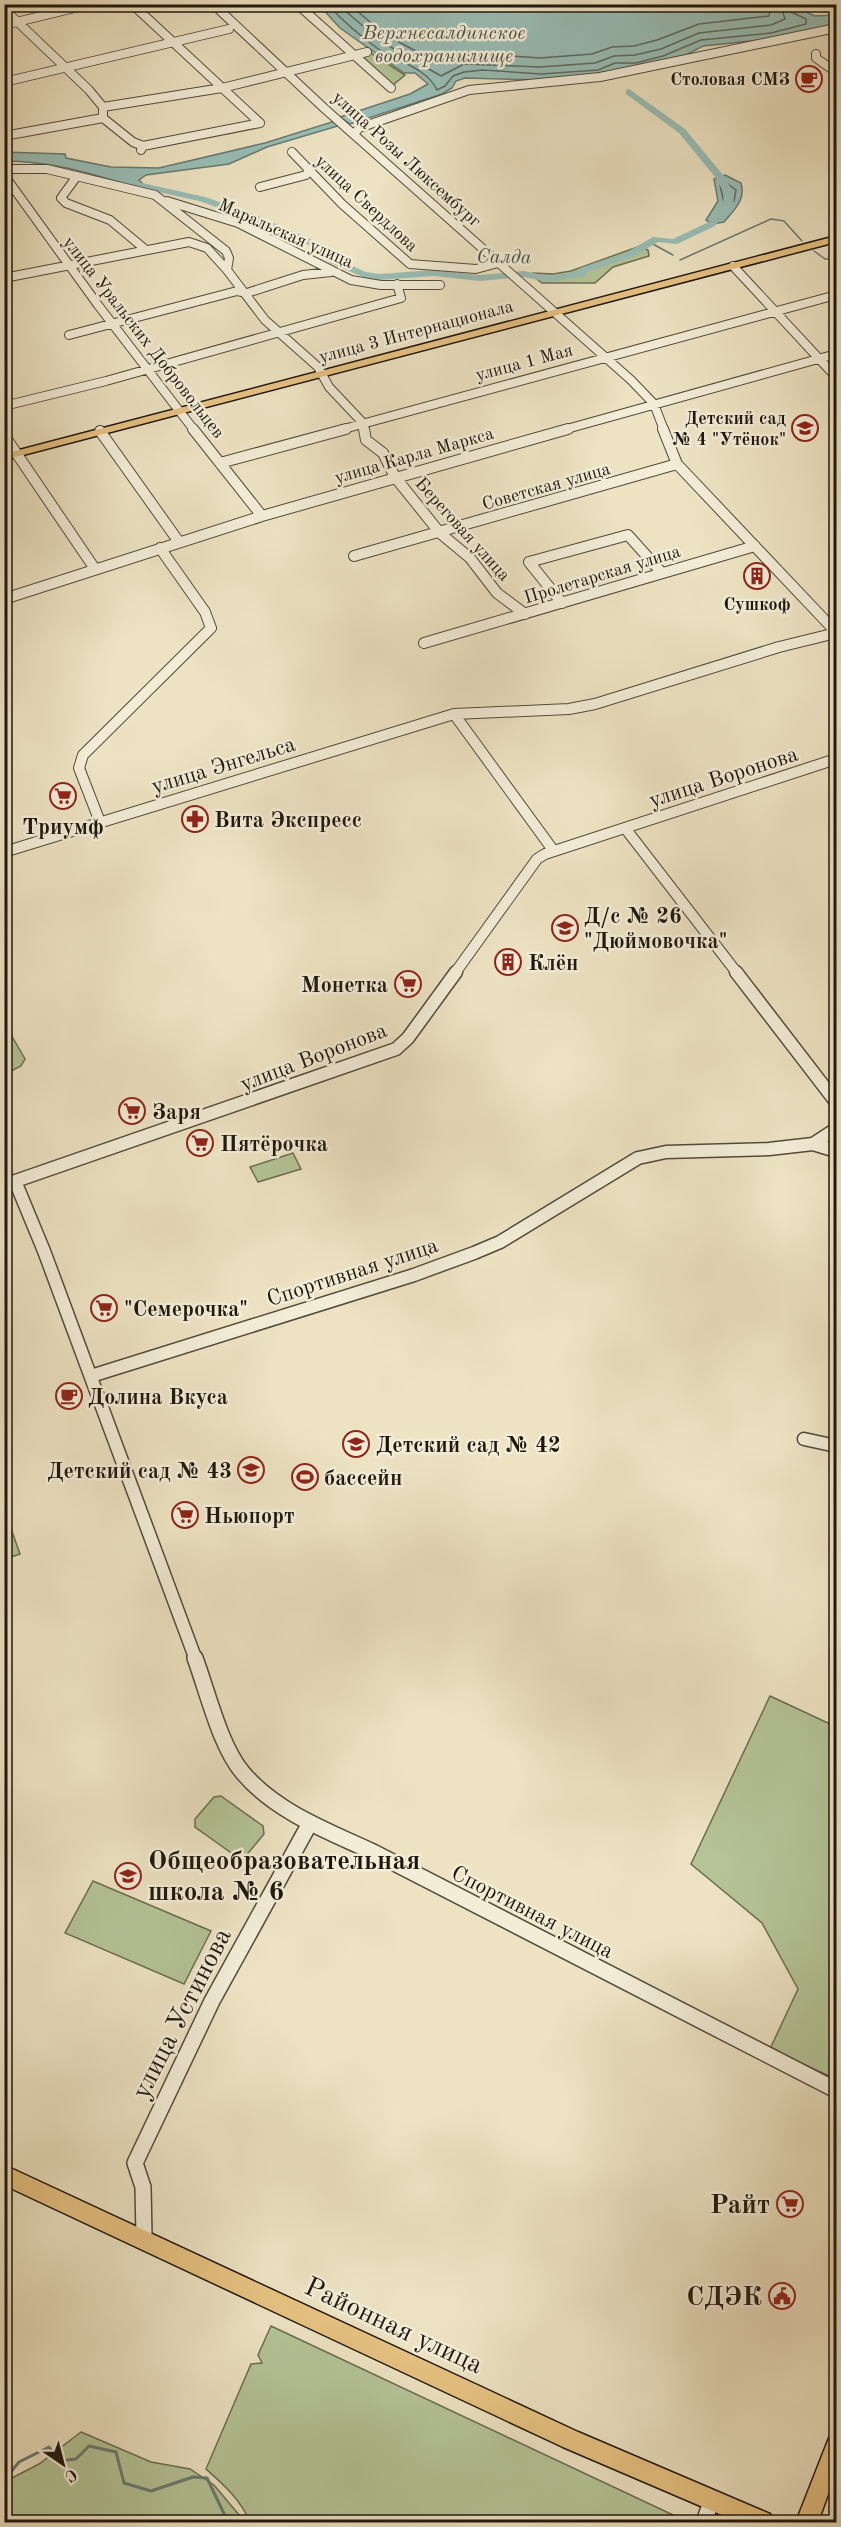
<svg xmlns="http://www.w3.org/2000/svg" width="841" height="2527" viewBox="0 0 841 2527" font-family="'Old Standard TT',serif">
<rect width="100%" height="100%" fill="#ede3c3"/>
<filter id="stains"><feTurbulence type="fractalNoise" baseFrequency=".00333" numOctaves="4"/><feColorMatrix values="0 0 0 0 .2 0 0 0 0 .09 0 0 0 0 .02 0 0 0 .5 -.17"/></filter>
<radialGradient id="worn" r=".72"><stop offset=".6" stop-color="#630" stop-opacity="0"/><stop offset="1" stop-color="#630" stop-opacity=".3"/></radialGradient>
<path fill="#b4c497" stroke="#6a6e52" stroke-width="1.5" d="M371,53L405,75L393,85L361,56Z
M640,246L648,250L649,256L613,267L595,283H542L533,276V273L553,274L571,271Z
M4,1031L10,1033L25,1059L21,1066L5,1074Z
M293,1153L301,1169L258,1182L250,1167Z
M4,1509L20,1554L5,1559H4Z
M770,1696L830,1724L836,1715V2079L770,2049L798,1989L762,1923L691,1864Z
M221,1796L263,1826L264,1834L245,1857H237L195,1827V1819L214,1797Z
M93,1881L211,1931L184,1984L65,1933Z
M271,2326L688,2522H250C241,2500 224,2485 206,2469L251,2364L262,2363L258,2355Z
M81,2432L151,2462L190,2469L214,2485L245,2522H5V2473L10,2479L39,2464Z"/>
<path fill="#99beb6" stroke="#687b73" stroke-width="1.5" d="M790,4L815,16L836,15V24L770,39L703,46L686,55L604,73L541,80L465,78L456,81L452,88L442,94L350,124L340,117L410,94L428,84L415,73H404L340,28L319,5Z
M335,121L341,125L267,147L229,164L146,175L139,180L143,184L136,187C91,174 53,161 5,161L4,152L65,154L66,158L111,167L159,168L265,143Z
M725,175L741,183C746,200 734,210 724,222L712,224L706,220L718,201L714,179Z"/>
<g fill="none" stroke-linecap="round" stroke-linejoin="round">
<path stroke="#5c6a62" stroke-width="1.5" d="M327,4C342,20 359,35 377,48C397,62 426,67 437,90L445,86L453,76L464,72L483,70L541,74L598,70L615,63H636L663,56L701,40L771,33L806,24V19L789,11L787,4
M337,4L382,42L441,76L464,64L540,67L595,63L614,56L635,55L661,49L699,33L771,25L785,19L780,4
M349,4L384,34L440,64L460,56L481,54L540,58L592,54L612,47L634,46L657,40L699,24L769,16L771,4
M724,181L736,190L734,201L728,205L724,203L720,185Z"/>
<path stroke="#687b73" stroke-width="1.5" d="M651,243L673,255
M814,251L825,259H836
M680,260L771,219L784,221L802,241"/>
<path stroke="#687b73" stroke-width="3" d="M4,2473L9,2474L19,2462L49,2447L59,2461L76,2459L89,2446L116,2452L124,2483L151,2491L193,2477L207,2478L228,2522"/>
<path fill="#99beb6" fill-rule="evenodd" d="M629,89L685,129L724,176L734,193L733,204L715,226L677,244L658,242L634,256L587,272L585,276L548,282L524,277L480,281L434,276L379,280L363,277L330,263L316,248L245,217L199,201L136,187L118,178L126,176L142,183L205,197L251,213L322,244L336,259L366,272L379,274L434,270L480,275L524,271L548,276L578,271L580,268L627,252L653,237L673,239L709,222L723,204L724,193L715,177L679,133L626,94V90Z"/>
<defs>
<path id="minor-far3" d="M132,4L260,123
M213,4L325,109L631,380L654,404L664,430
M297,4L391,88
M4,9L89,90L103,107V118L133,142L143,146L141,150
M4,25L91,4
M816,54V58L836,72
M4,82L229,29
M103,107L222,88L367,52
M355,133L359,128L469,90L600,77L836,28
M4,136L103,118
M143,146L260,123
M292,152L342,204L410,264L476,269L498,263
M4,169H47L155,195L226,251L229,258L227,270L265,320L318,367L329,387L363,423L364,430
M4,175L98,305L194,430
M77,176L61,198L66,203L110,220L146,250
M260,187L306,175L309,170
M167,201L238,223L351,280L381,285H440
M733,266L836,377
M4,278L189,242L207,248L227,270
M69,335L237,291L247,293L303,275L331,272
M4,406L106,381L401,298L397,284
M340,430L836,295
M563,430L836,354"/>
<path id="minor-far2" d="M193,429L262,516
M364,429L366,440L383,453L395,477L440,533L470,558L497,593L525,614
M663,429L677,464L836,632
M100,431L179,542
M4,435L95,569
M220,463L346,429
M354,556L677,464
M4,599L262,516L568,429
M562,603L529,562L628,535L662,573
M424,643L755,546
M454,714L553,850
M100,822L79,768L83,755L211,628L205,612L160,548
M625,828L737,973
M4,852L454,714L569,709L595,704L779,647L836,633
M455,973L537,859L545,854L836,759"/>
<path id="minor-far1" d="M736,972L836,1102
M813,1144L836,1129
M15,1181L44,1251L196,1660
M4,1185L396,1049L408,1038L456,972
M91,1376L414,1275L474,1253L500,1242L638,1158L666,1152L769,1149L813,1144L836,1151
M804,1439L836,1446"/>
<path id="minor" d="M195,1658C208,1693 220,1746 243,1773C276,1812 328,1831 373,1852L836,2090
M144,2236L143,2187L135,2163L212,2001L310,1823
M704,2522L711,2502"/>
<path id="major" d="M836,236V242L4,460V454Z
M4,2165L578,2432L770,2514L773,2522H738L563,2447L4,2185Z
M836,2434V2472L818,2522H796L829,2438Z"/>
</defs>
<use href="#minor-far3" stroke="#524a3b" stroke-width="10"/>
<use href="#minor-far2" stroke="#524a3b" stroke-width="12"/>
<use href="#minor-far1" stroke="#524a3b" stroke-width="15"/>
<use href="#minor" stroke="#524a3b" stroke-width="18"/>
<use href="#major" stroke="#1f170e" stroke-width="3"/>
<use href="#minor-far3" stroke="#f3edd8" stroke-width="8"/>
<use href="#minor-far2" stroke="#f3edd8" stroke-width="10"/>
<use href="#minor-far1" stroke="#f3edd8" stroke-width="12"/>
<use href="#minor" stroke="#f3edd8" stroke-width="15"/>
<use href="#major" fill="#e6c282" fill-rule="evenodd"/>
</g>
<defs>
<symbol id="cafe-ring" viewBox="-11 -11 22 22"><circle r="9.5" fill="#f3edd8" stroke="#8f2418" stroke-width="1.5"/><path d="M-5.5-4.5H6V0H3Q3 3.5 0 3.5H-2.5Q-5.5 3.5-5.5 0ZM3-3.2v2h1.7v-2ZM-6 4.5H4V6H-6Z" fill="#8f2418"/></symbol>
<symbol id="school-ring" viewBox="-11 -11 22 22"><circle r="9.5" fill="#f3edd8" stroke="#8f2418" stroke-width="1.5"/><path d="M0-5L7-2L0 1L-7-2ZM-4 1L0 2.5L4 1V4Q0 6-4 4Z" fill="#8f2418"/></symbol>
<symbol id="building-ring" viewBox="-11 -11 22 22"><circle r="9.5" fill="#f3edd8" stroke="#8f2418" stroke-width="1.5"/><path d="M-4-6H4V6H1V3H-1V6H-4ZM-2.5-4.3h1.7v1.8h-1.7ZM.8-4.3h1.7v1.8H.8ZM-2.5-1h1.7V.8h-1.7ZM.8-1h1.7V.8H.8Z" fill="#8f2418"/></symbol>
<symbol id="supermarket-ring" viewBox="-11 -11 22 22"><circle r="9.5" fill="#f3edd8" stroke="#8f2418" stroke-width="1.5"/><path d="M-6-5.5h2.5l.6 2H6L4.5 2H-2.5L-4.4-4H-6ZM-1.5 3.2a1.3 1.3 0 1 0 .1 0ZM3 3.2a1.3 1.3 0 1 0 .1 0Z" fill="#8f2418"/></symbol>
<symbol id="pharmacy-ring" viewBox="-11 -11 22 22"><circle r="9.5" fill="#f3edd8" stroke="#8f2418" stroke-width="1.5"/><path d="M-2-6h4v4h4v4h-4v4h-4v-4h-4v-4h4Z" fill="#8f2418"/></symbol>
<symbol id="stadium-ring" viewBox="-11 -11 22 22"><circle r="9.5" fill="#f3edd8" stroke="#8f2418" stroke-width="1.5"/><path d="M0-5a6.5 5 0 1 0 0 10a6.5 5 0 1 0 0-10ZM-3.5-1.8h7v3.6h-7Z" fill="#8f2418"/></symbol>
<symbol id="civic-ring" viewBox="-11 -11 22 22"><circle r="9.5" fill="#f3edd8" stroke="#8f2418" stroke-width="1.5"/><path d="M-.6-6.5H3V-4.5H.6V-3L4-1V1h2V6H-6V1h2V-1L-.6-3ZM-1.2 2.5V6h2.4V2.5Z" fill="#8f2418"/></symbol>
</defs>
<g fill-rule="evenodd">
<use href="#cafe-ring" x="794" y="64" width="30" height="30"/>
<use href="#school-ring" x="790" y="413" width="30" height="30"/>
<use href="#building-ring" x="742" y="561" width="30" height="30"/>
<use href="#supermarket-ring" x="48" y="781" width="30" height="30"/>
<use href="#pharmacy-ring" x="180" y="804" width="30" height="30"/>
<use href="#school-ring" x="550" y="913" width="30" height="30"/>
<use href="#building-ring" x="493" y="947" width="30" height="30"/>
<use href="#supermarket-ring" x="393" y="969" width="30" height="30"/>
<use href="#supermarket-ring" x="117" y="1096" width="30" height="30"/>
<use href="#supermarket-ring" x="185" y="1128" width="30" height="30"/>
<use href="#supermarket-ring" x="89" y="1293" width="30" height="30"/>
<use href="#cafe-ring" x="54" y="1381" width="30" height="30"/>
<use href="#school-ring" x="341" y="1429" width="30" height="30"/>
<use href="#school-ring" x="236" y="1455" width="30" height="30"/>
<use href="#stadium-ring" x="290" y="1462" width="30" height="30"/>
<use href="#supermarket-ring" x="170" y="1500" width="30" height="30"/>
<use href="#school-ring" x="113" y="1861" width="30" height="30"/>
<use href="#supermarket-ring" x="775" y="2189" width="30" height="30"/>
<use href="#civic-ring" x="767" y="2281" width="30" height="30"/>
</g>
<g text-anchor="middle" stroke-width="5" stroke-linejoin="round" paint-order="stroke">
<g font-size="18" font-weight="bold" fill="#1f170e" stroke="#f3edd8" text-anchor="end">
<text x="790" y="85">Столовая СМЗ</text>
<text x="786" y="424">Детский сад<tspan x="786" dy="21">№ 4 "Утёнок"</tspan></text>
<text x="757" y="610" text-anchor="middle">Сушкоф</text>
</g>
<g font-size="18" fill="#1f170e" stroke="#f3edd8">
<text transform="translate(407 159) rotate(42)" y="6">улица Розы Люксембург</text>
<text transform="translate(367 203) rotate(43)" y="6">улица Свердлова</text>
<text transform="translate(286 233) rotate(24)" y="6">Маральская улица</text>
<text transform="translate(416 331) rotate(-15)" y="6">улица 3 Интернационала</text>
<text transform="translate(144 337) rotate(52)" y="6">улица Уральских Добровольцев</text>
<text transform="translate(524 362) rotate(-15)" y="6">улица 1 Мая</text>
<text transform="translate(414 455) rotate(-16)" y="6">улица Карла Маркса</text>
<text transform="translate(546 486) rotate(-16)" y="6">Советская улица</text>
<text transform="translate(463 529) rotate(48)" y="6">Береговая улица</text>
<text transform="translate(602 574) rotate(-17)" y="6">Пролетарская улица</text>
</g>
<g font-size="20" font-style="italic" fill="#4a5149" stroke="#f3edd8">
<text x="444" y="39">Верхнесалдинское<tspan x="444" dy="23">водохранилище</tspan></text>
<text transform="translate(504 256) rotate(1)" y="7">Салда</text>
</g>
<g font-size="22" fill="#1f170e" stroke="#f3edd8">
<text transform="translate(223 764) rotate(-17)" y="8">улица Энгельса</text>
<text transform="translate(723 776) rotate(-18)" y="8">улица Воронова</text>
<text transform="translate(313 1056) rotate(-21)" y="8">улица Воронова</text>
<text transform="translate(352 1271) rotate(-18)" y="8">Спортивная улица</text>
<text transform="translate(533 1911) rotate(27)" y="8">Спортивная улица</text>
</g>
<g font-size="22" font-weight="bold" fill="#1f170e" stroke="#f3edd8" text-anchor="start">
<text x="214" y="827">Вита Экспресс</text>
<text x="63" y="834" text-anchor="middle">Триумф</text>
<text x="584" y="923">Д/с № 26<tspan x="584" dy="25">"Дюймовочка"</tspan></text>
<text x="528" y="970">Клён</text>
<text x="388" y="992" text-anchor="end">Монетка</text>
<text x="152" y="1119">Заря</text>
<text x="220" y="1151">Пятёрочка</text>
<text x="124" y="1316">"Семерочка"</text>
<text x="88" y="1404">Долина Вкуса</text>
<text x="376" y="1452">Детский сад № 42</text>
<text x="232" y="1478" text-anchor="end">Детский сад № 43</text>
<text x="324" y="1485">бассейн</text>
<text x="204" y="1523">Ньюпорт</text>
</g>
<g font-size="27" font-weight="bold" fill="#1f170e" stroke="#f3edd8" text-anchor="end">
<text x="148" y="1869" text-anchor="start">Общеобразовательная<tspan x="148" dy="31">школа № 6</tspan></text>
<text x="770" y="2213">Райт</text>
<text x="762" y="2305">СДЭК</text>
</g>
<g font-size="27" fill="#1f170e" stroke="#f3edd8">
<text transform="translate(181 2013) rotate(-63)" y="9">улица Устинова</text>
<text transform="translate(394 2325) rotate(25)" y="9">Районная улица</text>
</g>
</g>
<rect width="841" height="2527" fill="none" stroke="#ede3c3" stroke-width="24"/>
<rect x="6" y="6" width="829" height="2515" fill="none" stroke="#1f170e" stroke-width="3"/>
<rect x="12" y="12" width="817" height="2503" fill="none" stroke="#1f170e" stroke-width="1.5"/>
<g transform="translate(63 2464) rotate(145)" stroke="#f3edd8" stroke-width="4.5" paint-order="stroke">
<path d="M0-4.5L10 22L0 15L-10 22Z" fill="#1f170e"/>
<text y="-9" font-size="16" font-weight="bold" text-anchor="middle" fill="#1f170e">С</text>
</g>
<rect width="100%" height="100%" filter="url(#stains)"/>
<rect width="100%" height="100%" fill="url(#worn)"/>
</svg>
